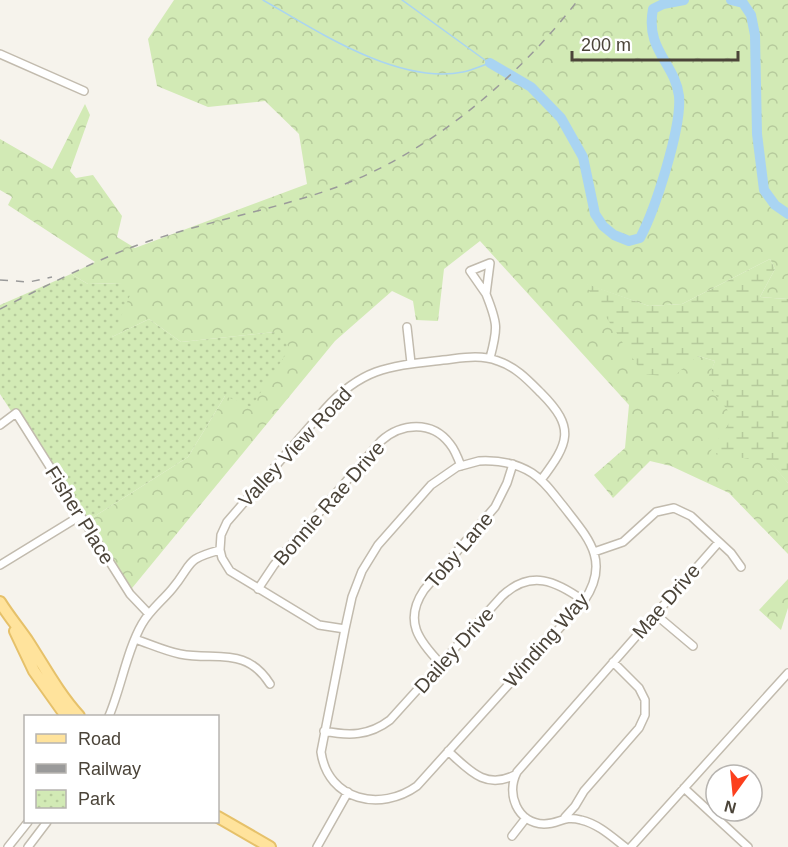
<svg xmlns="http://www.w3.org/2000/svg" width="788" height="847" viewBox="0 0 788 847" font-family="Helvetica,sans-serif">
<defs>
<pattern id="forest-crowns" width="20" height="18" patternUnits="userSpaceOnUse" patternTransform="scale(1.5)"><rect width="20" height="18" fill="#d2eab5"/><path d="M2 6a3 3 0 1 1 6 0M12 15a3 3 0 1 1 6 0" fill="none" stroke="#b6ca9c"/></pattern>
<pattern id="wetland-marsh" width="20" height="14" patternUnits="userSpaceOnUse" patternTransform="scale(1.5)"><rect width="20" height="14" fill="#d2eab5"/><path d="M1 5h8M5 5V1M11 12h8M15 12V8" fill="none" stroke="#b6ca9c"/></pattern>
<pattern id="park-dots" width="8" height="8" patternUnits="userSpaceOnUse" patternTransform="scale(1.5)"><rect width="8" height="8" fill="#d2eab5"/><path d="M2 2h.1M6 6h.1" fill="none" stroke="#b6ca9c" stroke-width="1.8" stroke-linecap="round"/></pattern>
</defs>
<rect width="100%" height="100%" fill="#f6f3ec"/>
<path fill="url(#forest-crowns)" d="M174,0H788V299L760,297L775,269L770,259L682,304L649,306L585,284L698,356L715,361L707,383L788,483V554L729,493L671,466L650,461L613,498L594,475L625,448L629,405L480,241L444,269L438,321L416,320L413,301L392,291L335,341L128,593L84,523L188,457L225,396L275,332L181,342L149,319L112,337L122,283L88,284L71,274L95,262L8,205L12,197L0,190V139L52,169L85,104L90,115L70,171L76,178L93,175L122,216L117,237L135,248L307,184L299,134L265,101L208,107L157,86L148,39Z
M788,579V608L781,630L759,610Z"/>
<path fill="url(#wetland-marsh)" d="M770,259L775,269L760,297L788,299V483L771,463L710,452L733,417L706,383L715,361L698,356L673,377L643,374L584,283L649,306L682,304Z"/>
<path fill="url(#park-dots)" d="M71,274L88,284L122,283L131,293L112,337L149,319L181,342L275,332L290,348L251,407L225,396L188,457L84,523L0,394V305Z"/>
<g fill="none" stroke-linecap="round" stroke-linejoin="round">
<path stroke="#a9d4f2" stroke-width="1.5" d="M263,0C317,31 398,85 463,72C472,70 481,66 490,63
M402,0L489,63"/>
<path stroke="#a9d4f2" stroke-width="10" d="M731,0L743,3L751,15L755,35L757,134L764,190L775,205L788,214
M490,63L531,87L561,118L583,157L595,214L603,226L614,235L629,241L640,238C655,210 682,127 679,96C675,63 645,50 653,9L663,4L684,0"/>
<defs>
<path id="minor" d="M0,54L84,91
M490,263L486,294L470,271Z
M486,294C498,324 498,328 490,358
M407,327L411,363
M0,425L16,413L130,594L149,614
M479,461C498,460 516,463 532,473C546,482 554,495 564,507C588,538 611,561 584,601L417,786C381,812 328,801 321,752L345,629L352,597L362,571L378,545L431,485L457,467Z
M594,552L623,542L656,512L674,508L691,516L731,553L741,567
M0,565L80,516
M258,589L274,565L381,441C401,423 432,420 450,444C455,450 458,458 461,466
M655,614L693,646
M345,629L319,625L230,571L222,558L220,550L221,535L227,522L325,409C363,367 391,366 443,360C462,358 480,354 498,361C516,367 528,380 541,393C576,428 569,443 541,480
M135,639C150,644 165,651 180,654C216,661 246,646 270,684
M441,664C419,641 403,621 424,590L495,507L507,483L513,464
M109,716C121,688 127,650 142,624C150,610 162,601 172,589C194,563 183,560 220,550
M324,731C349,736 369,736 390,720L502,596C531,569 556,581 584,601
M448,751C469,770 485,790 515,775
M684,788L748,847
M565,817L575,806L584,791L639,728L645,715V700L639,688L613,662
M512,836L526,818
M8,847L28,822
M28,847L47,822
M317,847L348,792
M625,847C611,836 598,824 581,820C563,815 560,824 544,824C517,823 506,794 517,772L719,542
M631,847L788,673"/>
<path id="primary" d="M0,602C8,615 18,627 27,640C44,666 58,693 79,716
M15,631L34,671L66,716
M218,817L270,847"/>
</defs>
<use href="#minor" stroke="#c2bbae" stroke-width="10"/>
<use href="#primary" stroke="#e6c16a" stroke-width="14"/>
<use href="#minor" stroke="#fff" stroke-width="7"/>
<use href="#primary" stroke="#ffe39c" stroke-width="10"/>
<path stroke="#9a9a9a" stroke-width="1.5" stroke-dasharray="8 8" stroke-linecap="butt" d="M0,280L29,282L52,277
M0,309C42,288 84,266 127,249C195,223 268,212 337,187C430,153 518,78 578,0"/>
</g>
<g text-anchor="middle" stroke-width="6" stroke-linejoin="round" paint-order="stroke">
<g font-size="20" fill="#4b4439" stroke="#fff">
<text transform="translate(295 447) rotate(-47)" y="7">Valley View Road</text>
<text transform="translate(329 503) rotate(-49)" y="7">Bonnie Rae Drive</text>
<text transform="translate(80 515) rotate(58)" y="7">Fisher Place</text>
<text transform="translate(459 550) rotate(-50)" y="7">Toby Lane</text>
<text transform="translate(666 601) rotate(-49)" y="7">Mae Drive</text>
<text transform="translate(546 640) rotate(-49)" y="7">Winding Way</text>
<text transform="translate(454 650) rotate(-48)" y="7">Dailey Drive</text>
</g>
</g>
<rect x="24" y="715" width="195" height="108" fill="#ffffff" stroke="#b7b4b0" stroke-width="1.5"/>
<rect x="36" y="734" width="30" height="9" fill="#ffe39c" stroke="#b7b4b0" stroke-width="1.5"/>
<text x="78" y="745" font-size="18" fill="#4b4439">Road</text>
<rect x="36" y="764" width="30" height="9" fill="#9a9a9a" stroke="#b7b4b0" stroke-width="1.5"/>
<text x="78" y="775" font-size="18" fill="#4b4439">Railway</text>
<rect x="36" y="790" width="30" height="18" fill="url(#park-dots)" stroke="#b7b4b0" stroke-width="1.5"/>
<text x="78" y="805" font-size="18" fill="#4b4439">Park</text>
<g transform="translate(734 793) rotate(195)"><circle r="28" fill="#ffffff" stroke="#b7b4b0" stroke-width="1.5"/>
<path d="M0-4.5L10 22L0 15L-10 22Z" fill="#fc3f1d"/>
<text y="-9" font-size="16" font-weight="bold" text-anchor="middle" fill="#4b4439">N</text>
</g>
<path d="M572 51v9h166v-9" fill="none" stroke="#4b4439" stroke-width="3"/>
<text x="581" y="51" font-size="18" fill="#4b4439" stroke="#ffffff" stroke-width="4.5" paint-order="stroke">200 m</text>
</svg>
